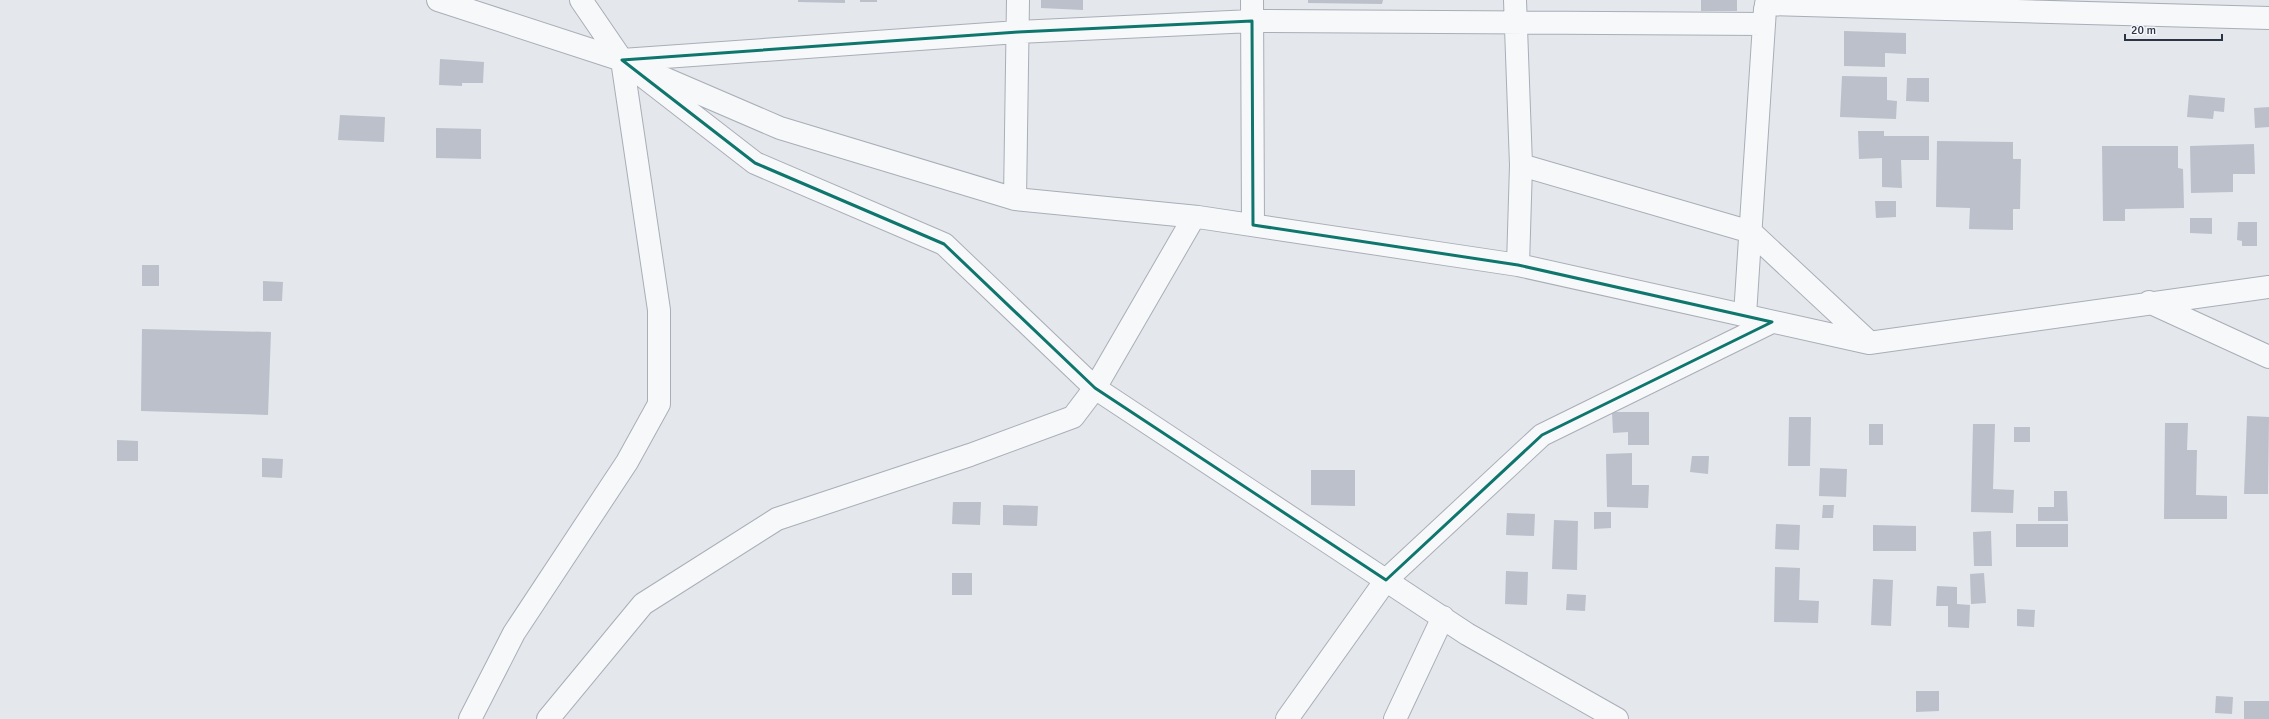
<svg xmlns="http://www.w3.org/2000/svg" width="2269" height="719" viewBox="0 0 2269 719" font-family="Signika,sans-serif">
<rect width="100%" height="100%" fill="#e4e7ec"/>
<path fill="#bbc0ca" d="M798,0H845V3L798,2Z
M860,0H877V2H860Z
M1041,0H1083V10L1041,8Z
M1308,0H1383L1382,4L1308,3Z
M1701,0H1737V11H1701Z
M1844,31L1906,33V54L1885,53V67L1844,66Z
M440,59L484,62L483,83H462V86L439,85Z
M1842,76L1887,77V100L1897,101L1896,119L1840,117Z
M1907,78H1929V102L1906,101Z
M2189,95L2225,98L2224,112L2214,111L2213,119L2187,117Z
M2269,107V127L2255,128L2254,108Z
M340,115L385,117L384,142L338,140Z
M436,128L481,129V159L436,158Z
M1858,131H1884V136H1929V160H1901L1902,188L1882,187V158L1859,159Z
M1937,141L2013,142V159H2021L2020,209H2013V230L1969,229L1970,208L1936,207Z
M2254,144L2255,174H2233V192L2191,193L2190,146Z
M2102,146H2178V168L2183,169L2184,208L2125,209V221H2103Z
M1875,201H1896V217L1876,218Z
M2190,218H2212V234L2190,233Z
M2238,222H2257V246H2242V241L2237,240Z
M142,265H159V286H142Z
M263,281L283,282L282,301H263Z
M142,329L271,332L268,415L141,411Z
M1612,412H1649V445H1628V432L1613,433Z
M2247,416L2269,417L2268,494H2244Z
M1789,417H1811L1810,466H1788Z
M2165,423H2188L2187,450H2197L2196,495L2227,496V519H2164Z
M1869,424H1883V445H1869Z
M1973,424H1995L1993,489L2014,490L2013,513L1971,512Z
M2014,427H2030V442H2014Z
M117,440L138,441V461H117Z
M1632,453V485H1649L1648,508L1607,507L1606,454Z
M1692,456H1709L1708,474L1690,472Z
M262,458L283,459L282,478L262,477Z
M1820,468L1847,469L1846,497L1819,496Z
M1311,470H1355V506L1311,505Z
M2054,491H2067L2068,521H2038V507H2054Z
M953,502H981L980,525L952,524Z
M1003,505L1038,506L1037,526L1003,525Z
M1823,505H1834L1833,518H1822Z
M1594,512H1611V528L1594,529Z
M1507,513L1535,514L1534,536L1506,535Z
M1554,520L1578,521L1577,570L1552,569Z
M1776,524L1800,525L1799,550L1775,549Z
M2016,524H2068V547H2016Z
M1873,525L1916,526V551H1873Z
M1991,531L1992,566H1974L1973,532Z
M1775,567L1800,568L1799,600L1819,601L1818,623L1774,622Z
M1506,571L1528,572L1527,605L1505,604Z
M952,573H972V595H952Z
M1984,573L1986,603L1971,604L1970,574Z
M1873,579L1893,580L1891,626L1871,625Z
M1937,586L1957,587V604L1970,605L1969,628L1948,627V606H1936Z
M1567,594L1586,595L1585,611L1566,610Z
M2017,609L2035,610L2034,627L2017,626Z
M1916,691H1939V711L1916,712Z
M2216,696L2233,697L2232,714L2215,713Z
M2244,701H2269V719H2244Z"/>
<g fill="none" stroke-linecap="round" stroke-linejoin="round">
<defs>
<path id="street" d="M438,0L622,60L780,128L1015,199L1198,217L1518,265L1869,343L2269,287
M581,0L622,60L755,163L944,244L1095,388L1467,634L1617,719
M1252,0L1253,225
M1515,0L1521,165L1518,265
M1766,4L2269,18
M1521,165L1751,232L1869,342
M1015,199L1018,0
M2149,302L2269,357
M1745,315L1765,9
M470,719L514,633L627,462L659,404V310L622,60L1018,32L1252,21L1764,24
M548,719L643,604L777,519L970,455L1073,417L1095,388L1194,217
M1287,719L1386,580L1542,435L1772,322
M1395,719L1443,617"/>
</defs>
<use href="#street" stroke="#a9aeb7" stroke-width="24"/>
<use href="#street" stroke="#f7f8fa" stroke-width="22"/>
</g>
<path fill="none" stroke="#0f766e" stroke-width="3" stroke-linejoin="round" d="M1252,21L1253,225L1518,265L1772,322L1542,435L1386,580L1095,388L944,244L755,163L622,60L1018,32Z"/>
<path d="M2125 34v6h97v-6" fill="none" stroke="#2b3445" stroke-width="2"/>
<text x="2131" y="34" font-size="12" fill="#2b3445" stroke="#f4f6f9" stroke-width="3" paint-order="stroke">20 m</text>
</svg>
